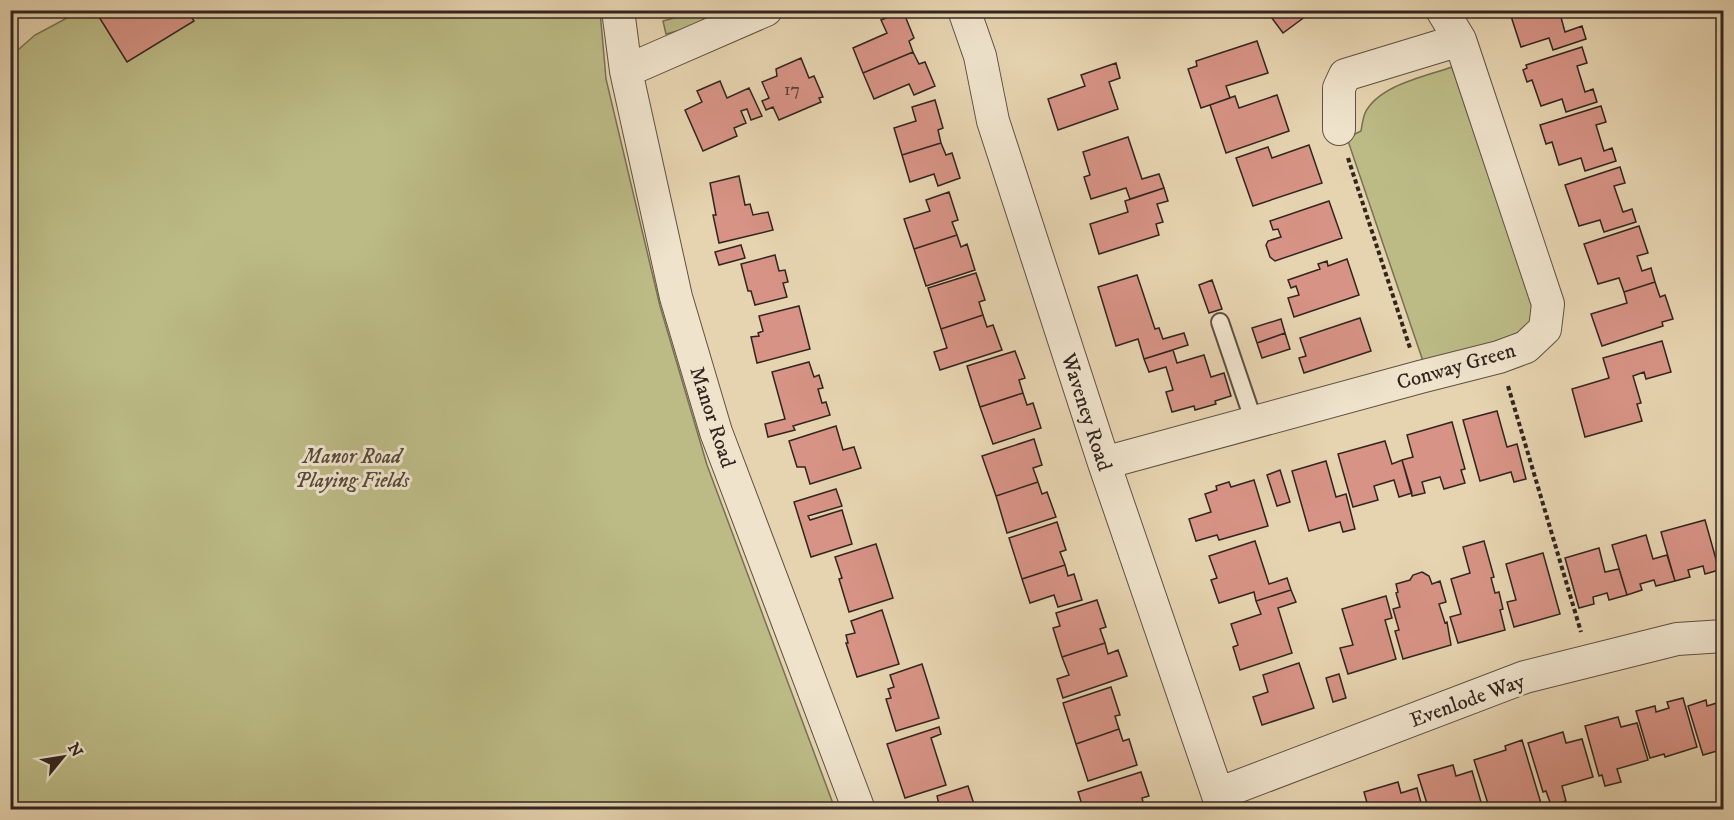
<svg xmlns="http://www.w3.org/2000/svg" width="1734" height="820" viewBox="0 0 1734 820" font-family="'IM FELL DW Pica',serif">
<rect width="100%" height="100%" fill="#e6d4b0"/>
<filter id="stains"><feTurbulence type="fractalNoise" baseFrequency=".00333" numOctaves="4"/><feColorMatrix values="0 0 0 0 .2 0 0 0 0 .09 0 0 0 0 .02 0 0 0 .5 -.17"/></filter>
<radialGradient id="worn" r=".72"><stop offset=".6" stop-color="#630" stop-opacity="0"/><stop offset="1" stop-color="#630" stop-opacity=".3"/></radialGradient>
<path fill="#bcbb86" stroke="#777053" stroke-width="1.5" d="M80,11H600L606,79L660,306L707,465L835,809L11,810V56L35,35Z
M698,11H734L700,25L666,34L663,21Z
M1452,67L1533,303L1531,320L1523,333L1425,367L1347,138L1361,131C1362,125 1363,118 1365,113C1379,85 1424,77 1452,67Z"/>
<path fill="#d79385" stroke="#322520" stroke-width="1.5" d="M98,10H187L194,21L127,62L96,12Z
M1266,10H1308L1310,13L1283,33Z
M1509,10H1559L1565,32L1582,26L1586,39L1553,50L1549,38L1521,47Z
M903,11L914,38L909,41L913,52L863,73L853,48L887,33L881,20Z
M1257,41L1268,73L1226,86L1230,98L1201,108L1188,69L1197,66L1196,61Z
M1582,47L1587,63L1577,66L1585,92L1593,89L1597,102L1566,112L1562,99L1541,106L1532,80L1527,82L1523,70L1527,68L1526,65Z
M913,52L919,64L925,62L935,86L914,95L909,84L874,99L863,73Z
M801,58L809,78L814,76L823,97L819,98L821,102L779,120L773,107L766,110L762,101L769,98L762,82L777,76L776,69Z
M1116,63L1120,78L1109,82L1118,109L1058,130L1048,99L1085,86L1081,75Z
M720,81L727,98L749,88L762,116L751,120L747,109L741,111L746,123L734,128L737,136L703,151L685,110L702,102L697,91Z
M1277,95L1289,131L1226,153L1210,105L1235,96L1239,108Z
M935,100L943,128L938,130L941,143L902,155L894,128L916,121L912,107Z
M1601,106L1606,122L1596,125L1604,151L1612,148L1616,161L1585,171L1581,158L1559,165L1552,142L1546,144L1540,125Z
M1128,137L1142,179L1159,174L1164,188L1130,199L1126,188L1091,199L1084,177L1090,175L1083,152Z
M941,143L946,155L952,153L960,178L938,186L934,174L910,182L902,155Z
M1309,145L1322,183L1253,206L1236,158L1268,147L1272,158Z
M1620,167L1625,183L1614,186L1623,212L1632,209L1636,222L1604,232L1600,220L1579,226L1565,185Z
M739,176L745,205L750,204L753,215L768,212L773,230L719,243L713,215H716L710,183Z
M1164,188L1168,201L1157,204L1163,222L1156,224L1159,235L1099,254L1090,224L1128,212L1125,201Z
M949,192L958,220L952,222L957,235L914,249L904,219L930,211L926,200Z
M1329,201L1342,238L1275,261L1270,257L1266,245L1268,241L1281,237L1278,229L1273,230L1270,221Z
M1639,226L1648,253L1637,256L1642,271L1651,268L1655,282L1624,292L1619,278L1598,284L1584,244Z
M957,235L961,247L967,244L975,270L926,286L914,249Z
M741,245L745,258L719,265L715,252Z
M775,255L779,271L785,270L788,282L783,283L787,297L755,305L751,291H748L741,264Z
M1347,259L1359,295L1294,317L1288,298L1299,295L1296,286L1291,288L1288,280L1320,269L1318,264L1327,261L1328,266Z
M976,273L985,300L979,302L983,315L941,329L928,288Z
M1137,275L1155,329L1159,328L1163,339L1184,333L1188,345L1144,359L1138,339L1116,346L1098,287Z
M1212,280L1222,309L1209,313L1199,285Z
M1655,282L1660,297L1665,295L1673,319L1662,322L1663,326L1602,346L1591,314L1627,303L1624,292Z
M799,306L810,349L757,363L751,337L759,336L758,333L763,331L759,316Z
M983,315L987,327L993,325L1002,350L940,370L934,352L947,348L941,329Z
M1360,318L1371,351L1304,373L1299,358L1306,356L1300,338Z
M1281,319L1285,333L1257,343L1252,328Z
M1285,333L1290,349L1262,358L1257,343Z
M1662,341L1671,372L1646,379L1644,372L1633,376L1641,403L1637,404L1642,421L1585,437L1572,389L1609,378L1603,358Z
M1173,350L1177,363L1204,355L1211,377L1224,373L1231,396L1215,401L1216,404L1195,410L1194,406L1172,412L1166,392L1173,390L1166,367L1149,372L1144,359Z
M1015,351L1025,378L1019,380L1023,393L980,407L967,366Z
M809,362L814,377L819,375L823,388L818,389L822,403L826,402L830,415L793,426L795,430L768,437L765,424L785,419L772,372Z
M1023,393L1027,405L1033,403L1041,428L993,444L980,407Z
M1497,411L1507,447L1517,444L1526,479L1514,482L1511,472L1480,481L1463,420Z
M1452,422L1465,469L1461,470L1465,483L1444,489L1440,477L1422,482L1425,493L1412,496L1402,460L1413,457L1407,435Z
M836,426L843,450L854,447L861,468L810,484L805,467H797L789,441Z
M1034,439L1042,465L1033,468L1038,482L996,496L982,456Z
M1385,441L1392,464L1402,460L1412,493L1399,497L1394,480L1374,486L1378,500L1353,507L1338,454Z
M1326,461L1336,497L1346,494L1355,529L1343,532L1340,522L1309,531L1292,471Z
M1280,470L1290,502L1277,506L1267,475Z
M1254,480L1268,526L1219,540L1217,535L1196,541L1189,519L1211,512L1205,494L1217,490L1216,486L1229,482L1231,487Z
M1038,482L1042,494L1047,492L1056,517L1007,533L996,496Z
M836,489L842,506L808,516L810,520L842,510L852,544L811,557L794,502Z
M1705,520L1719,570L1705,574L1703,566L1688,570L1690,577L1675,581L1661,532Z
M1057,522L1066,550L1060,552L1065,565L1022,579L1009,538Z
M1646,535L1653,559L1667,555L1675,581L1656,586L1654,580L1640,584L1642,590L1627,595L1612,545Z
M1255,541L1269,584L1287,578L1291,590L1256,601L1254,592L1219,603L1211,580L1217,578L1209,556Z
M1484,541L1494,577L1491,578L1495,593L1499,592L1503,609L1500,610L1505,630L1458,643L1450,617L1461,614L1451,579L1470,573L1463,547Z
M876,544L893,598L849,612L839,579L842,578L835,557Z
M1599,548L1605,572L1619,569L1627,595L1609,600L1607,593L1593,597L1594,604L1579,608L1565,558Z
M1543,553L1560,614L1514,627L1507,602L1516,600L1506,564Z
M1065,565L1068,576L1074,574L1082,600L1058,607L1054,595L1030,603L1022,579Z
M1422,572L1429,576L1432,584L1440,581L1446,602L1439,604L1445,623L1447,622L1451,645L1403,659L1395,631L1399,630L1393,609L1400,607L1396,593L1398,592L1396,584L1410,580L1413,575Z
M1291,590L1296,602L1278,608L1292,653L1240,670L1233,647L1238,645L1231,624L1261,614L1256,601Z
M1386,596L1392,618L1385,620L1396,659L1348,674L1340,648L1353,645L1342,609Z
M1097,600L1106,627L1100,629L1105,643L1062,657L1053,628L1060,626L1056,613Z
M882,610L899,664L857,677L846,643H848L846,635L855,633L851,621Z
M1105,643L1108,654L1118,650L1127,676L1063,698L1057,679L1069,675L1062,657Z
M1299,663L1314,708L1262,725L1253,697L1268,692L1263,675Z
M922,664L939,718L896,731L886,699L891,698L888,689L894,687L890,675Z
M1339,674L1346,698L1333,702L1326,678Z
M1111,687L1120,715L1115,716L1119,729L1076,744L1063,703Z
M1724,694V749L1703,755L1688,706L1706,700L1707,706L1720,702L1718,696Z
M1683,698L1697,747L1665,757L1664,754L1650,758L1636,711L1655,706L1656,712L1669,708L1667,702Z
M1618,717L1621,727L1637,723L1648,760L1617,769L1621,782L1605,786L1602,775L1599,776L1585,726Z
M939,727L941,734L931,738L946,785L905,798L887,744Z
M1119,729L1123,741L1129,739L1137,765L1088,781L1076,744Z
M1563,732L1566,743L1582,739L1593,777L1562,786L1566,801L1551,805L1546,791L1543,792L1528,743Z
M1522,740L1543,810H1490L1474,760L1506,750L1505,746Z
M1453,765L1456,776L1472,771L1483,809L1429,810L1418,775Z
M1141,772L1149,796L1142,798L1145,810H1098L1096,804L1083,808L1078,792Z
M1398,782L1401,793L1417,788L1423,810H1369L1364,792Z
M968,786L976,810H938L940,809L937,796Z"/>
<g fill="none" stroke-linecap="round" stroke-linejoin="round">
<defs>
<path id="lane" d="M1220,322L1254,422"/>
<path id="street" d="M618,10L626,71L676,297L716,432L859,810
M964,10L980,56L993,121L1104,463L1223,810
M626,71L766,10
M1339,129V88L1345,75L1460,40
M1104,463L1420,377L1499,357L1526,347L1545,329L1548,304L1460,40L1442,10
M1218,794L1525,677L1677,639L1724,636"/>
</defs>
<use href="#lane" stroke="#5f5144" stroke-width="20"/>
<use href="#street" stroke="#5f5144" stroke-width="34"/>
<path stroke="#322520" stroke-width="4" stroke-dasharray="4.5 3" stroke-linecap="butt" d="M1348,158L1410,348
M1508,386L1581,632"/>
<use href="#lane" stroke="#efe3cc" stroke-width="16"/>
<use href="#street" stroke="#efe3cc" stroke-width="32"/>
</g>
<g text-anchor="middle" stroke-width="6" stroke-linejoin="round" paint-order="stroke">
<g font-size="18" fill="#5b4039">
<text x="792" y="95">17</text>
</g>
<g font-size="21" fill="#322520" stroke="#efe3cc">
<text transform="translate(1456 366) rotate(-16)" y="7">Conway Green</text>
<text transform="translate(1087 412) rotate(72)" y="7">Waveney Road</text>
<text transform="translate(713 417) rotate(72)" y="7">Manor Road</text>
<text transform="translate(1467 700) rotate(-20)" y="7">Evenlode Way</text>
</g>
<g font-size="21" font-style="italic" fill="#544a3a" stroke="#efe3cc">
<text x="352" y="463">Manor Road<tspan x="352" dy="24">Playing Fields</tspan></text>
</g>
</g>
<rect width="1734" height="820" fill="none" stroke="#e6d4b0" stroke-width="36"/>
<rect x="12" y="12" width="1710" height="796" fill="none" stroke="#322520" stroke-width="3"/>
<rect x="18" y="18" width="1698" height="784" fill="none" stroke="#322520" stroke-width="1.5"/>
<g transform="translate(63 757) rotate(60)" stroke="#efe3cc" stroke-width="4.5" paint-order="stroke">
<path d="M0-4.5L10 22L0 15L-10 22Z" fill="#322520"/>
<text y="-9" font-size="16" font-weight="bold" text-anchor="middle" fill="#322520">N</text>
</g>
<rect width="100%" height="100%" filter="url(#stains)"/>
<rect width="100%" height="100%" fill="url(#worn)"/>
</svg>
